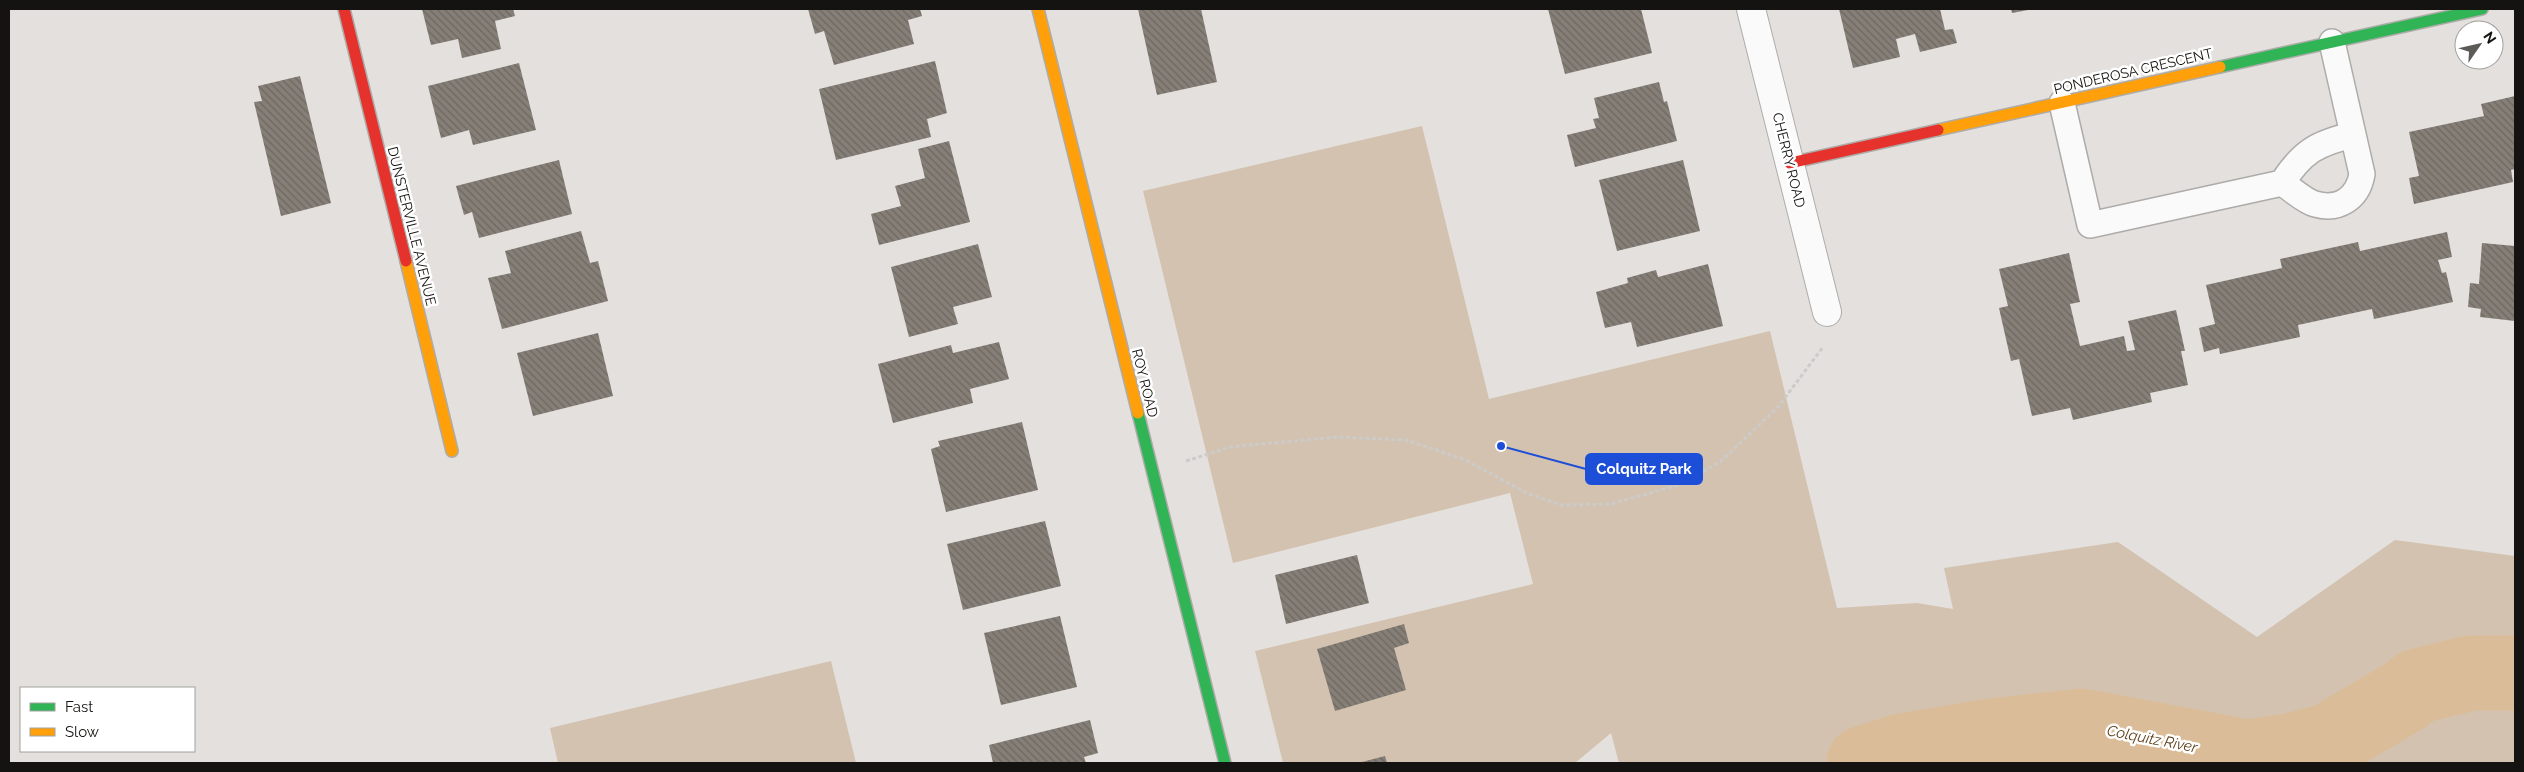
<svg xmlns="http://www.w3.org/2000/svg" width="2524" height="772" viewBox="0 0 2524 772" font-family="Raleway,sans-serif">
<defs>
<pattern id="building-back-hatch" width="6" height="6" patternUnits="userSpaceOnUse" patternTransform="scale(1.25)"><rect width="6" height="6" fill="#867f77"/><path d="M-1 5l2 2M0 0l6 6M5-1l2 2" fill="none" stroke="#6c6760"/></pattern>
</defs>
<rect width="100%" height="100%" fill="#e3e0dd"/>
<path fill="#d3c2af" d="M1422,126L1489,399L1770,331L1837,608L1917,603L1953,609L1944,568L2118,542L2257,637L2395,540L2515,556V763H1619L1611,733L1575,763H1283L1255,651L1533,584L1510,493L1233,563L1143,191Z
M831,661L856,763H558L550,728Z"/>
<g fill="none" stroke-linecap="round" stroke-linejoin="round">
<path stroke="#dbbc98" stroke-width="75" d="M1864,763L1902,751L1991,736L2082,726L2247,757L2289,751L2328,741L2403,697L2418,686L2471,673H2515"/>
</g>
<path fill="url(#building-back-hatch)" d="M422,9H513L515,16L495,21L501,49L462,58L458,39L431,45Z
M808,9H920L922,16L908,20L914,44L834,65L824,31L815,34Z
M1138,9H1201L1217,82L1157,95Z
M1548,9H1641L1652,53L1565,74Z
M1839,9H1940L1945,30L1953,29L1957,43L1920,52L1915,34L1896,39L1900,57L1853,68Z
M2011,9H2028V10L2012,13Z
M935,61L947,113L927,119L931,137L836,160L819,89Z
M519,63L536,130L473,145L469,130L441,138L428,86Z
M300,76L331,203L281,216L254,102L262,101L258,86Z
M1659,82L1664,102L1667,101L1677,141L1575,167L1567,135L1596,128L1593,119L1599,118L1594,98Z
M2515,96V169L2511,170L2513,182L2414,204L2409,178L2419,176L2409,132L2484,116L2481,104Z
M949,141L970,222L879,245L871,214L901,206L895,186L925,178L918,149Z
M559,160L572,214L479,238L472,212L464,215L456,186Z
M1683,160L1700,231L1617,251L1599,180Z
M581,231L590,263L598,261L608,301L502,329L488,278L511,273L505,251Z
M2447,232L2452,257L2438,260L2442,273L2446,272L2453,302L2374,319L2372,309L2298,325L2300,337L2220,354L2219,348L2204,352L2199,328L2215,324L2206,285L2282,268L2280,259L2358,242L2360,251Z
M2482,243L2515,246V321L2480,317L2481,309L2468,307L2470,283L2479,284Z
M978,244L992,297L953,307L958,324L909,337L891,267Z
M2069,253L2080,302L2070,304L2080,346L2124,336L2127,351L2135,350L2128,321L2176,310L2185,351H2181L2188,385L2150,393L2152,402L2073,420L2070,408L2032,416L2019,359L2011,361L1999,308L2008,306L1999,269Z
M1708,264L1723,326L1637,347L1631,322L1605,328L1596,292L1628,283L1627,278L1656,270L1658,277Z
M598,333L613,396L533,416L517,353Z
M999,342L1009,379L970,389L973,403L893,423L878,364L951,345L953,353Z
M1022,422L1038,490L946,512L931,449L940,446L938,441Z
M1045,521L1061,586L963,610L947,544Z
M1357,555L1369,603L1286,624L1275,575Z
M1060,616L1077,687L1001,705L984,633Z
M1404,624L1409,643L1394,648L1406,690L1335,711L1317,649Z
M1090,720L1098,753L1084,757L1086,763H993L989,745Z
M1385,756L1387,763H1358Z"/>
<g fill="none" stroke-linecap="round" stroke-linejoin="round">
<defs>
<path id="lane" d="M2062,103L2090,225L2282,183C2302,152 2317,143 2353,135
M2282,183C2292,189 2304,201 2315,204C2339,211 2358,198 2362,174L2332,42"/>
<path id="street" d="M1751,9L1827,312"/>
<path id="fast" d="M2220,67L2482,9
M1138,413L1225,763"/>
<path id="slow" d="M1038,9L1138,413
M1938,130L2220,67
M406,261L452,451"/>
<path id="jam" d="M344,9L406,261
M1790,163L1938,130"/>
</defs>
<use href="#lane" stroke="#aeaca9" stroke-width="28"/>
<use href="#street" stroke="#aeaca9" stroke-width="30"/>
<use href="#fast" stroke="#aeaca9" stroke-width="14"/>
<use href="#slow" stroke="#aeaca9" stroke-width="14"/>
<use href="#jam" stroke="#aeaca9" stroke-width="14"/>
<path stroke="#cccbca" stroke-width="3" stroke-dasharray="4 2.5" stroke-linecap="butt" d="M1186,461L1230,447L1338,437L1406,440L1463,459L1527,493L1561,505L1611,504L1682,484L1721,461L1778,407L1823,347"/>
<use href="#lane" stroke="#fbfafa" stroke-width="25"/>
<use href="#street" stroke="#fbfafa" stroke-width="28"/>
<use href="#fast" stroke="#30b455" stroke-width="11"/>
<use href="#slow" stroke="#ff9f0a" stroke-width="11"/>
<use href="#jam" stroke="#e5322d" stroke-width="11"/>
</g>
<g text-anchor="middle" stroke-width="5" stroke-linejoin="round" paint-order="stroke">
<g font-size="14" fill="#151311" stroke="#fff">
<text transform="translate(2133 71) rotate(-13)" y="5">PONDEROSA CRESCENT</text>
<text transform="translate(1789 160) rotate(76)" y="5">CHERRY ROAD</text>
<text transform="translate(412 226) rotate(76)" y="5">DUNSTERVILLE AVENUE</text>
<text transform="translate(1145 383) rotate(76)" y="5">ROY ROAD</text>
</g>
<g font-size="15" font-style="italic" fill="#5e411a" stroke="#fff">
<text transform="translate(2152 739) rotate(11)" y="5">Colquitz River</text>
</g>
</g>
<path fill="none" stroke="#1d4ed8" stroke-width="2" d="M1501 446L1586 469"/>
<circle fill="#1d4ed8" stroke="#fff" stroke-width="2" cx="1501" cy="446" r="5"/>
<rect fill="#1d4ed8" stroke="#1d4ed8" stroke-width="2" x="1586" y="454" width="116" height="30" rx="5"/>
<g font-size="15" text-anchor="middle" font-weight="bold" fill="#fff">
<text x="1644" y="474">Colquitz Park</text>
</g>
<rect width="2524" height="772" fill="none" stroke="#151311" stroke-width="20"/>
<rect x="20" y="687" width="175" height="65" fill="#ffffff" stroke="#a1a1a0"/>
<rect x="30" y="703" width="25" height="8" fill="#30b455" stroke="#a1a1a0"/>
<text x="65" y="712" font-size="15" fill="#151311">Fast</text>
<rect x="30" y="728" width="25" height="8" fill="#ff9f0a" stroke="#a1a1a0"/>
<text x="65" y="737" font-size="15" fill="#151311">Slow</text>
<g transform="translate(2479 45) rotate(56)"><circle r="24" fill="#ffffff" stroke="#a1a1a0"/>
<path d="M0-4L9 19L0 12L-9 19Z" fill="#5d5b58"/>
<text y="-8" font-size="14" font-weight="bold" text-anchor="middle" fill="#151311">N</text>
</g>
</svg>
